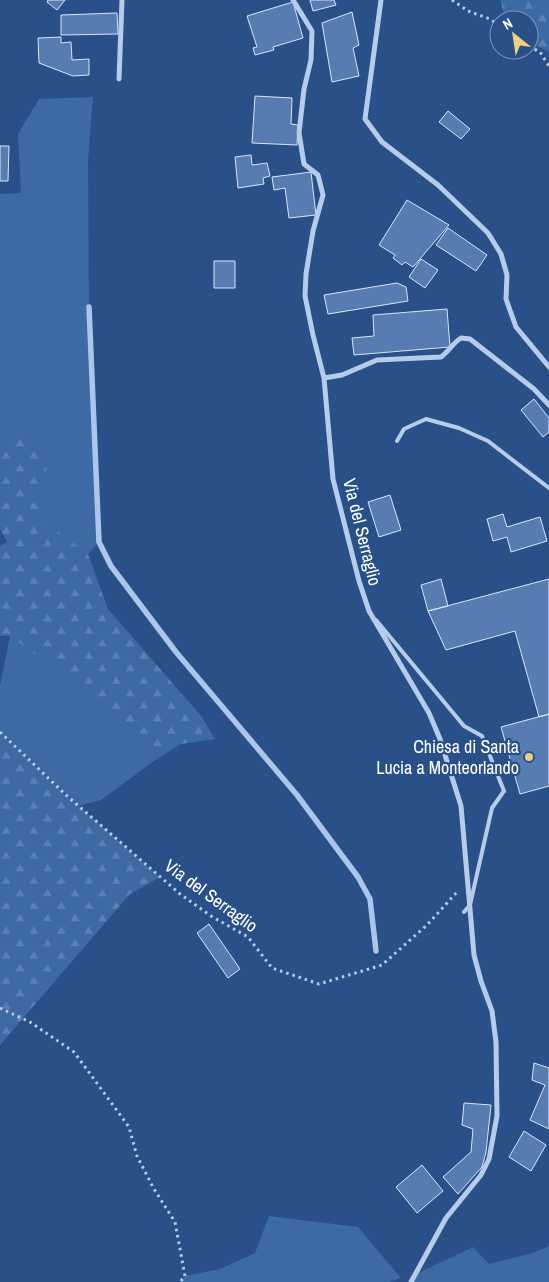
<svg xmlns="http://www.w3.org/2000/svg" width="549" height="1282" font-family="'Archivo Narrow',sans-serif">
<style>
.green{fill:#3e6aa4}
.forest{fill:url(#forest-firs)}
.lines{fill:none;stroke-linecap:round;stroke-linejoin:round}
.stream{stroke:#abc6e8;stroke-width:5.5}
.building{fill:#567cb1;stroke:#dae6f7}
.path{stroke:#b6cce8;stroke-width:3;stroke-dasharray:2.5 4;stroke-linecap:butt}
.lane{stroke:#b6cce8;stroke-width:4}
.street{stroke:#b6cce8;stroke-width:5}
.poi-dot{fill:#efd17d;stroke:#295088;stroke-width:2}
.labels{text-anchor:middle;stroke-width:4.5;stroke-linejoin:round;paint-order:stroke}
.street-label{font-size:18px;fill:#fff;stroke:#295088}
.poi-label{font-size:18px;fill:#fff;stroke:#295088;text-anchor:end}
</style>
<defs>
<pattern id="forest-firs" width="22" height="20" patternUnits="userSpaceOnUse" patternTransform="scale(1.25)"><rect width="22" height="20" fill="#3e6aa4"/><path d="M5 1l3.5 6h-7zM16 11l3.5 6h-7z" fill="#5b80b2"/></pattern>
</defs>
<rect width="100%" height="100%" fill="#295088"/>
<path class="green" d="M 93,97 L 88,160 L 89,307 L 99,542 L 88,554 L 39,518 L 47,468 L 25,427 L 0,445 L 0,194 L 21,193 L 18,134 L 39,99 Z
M 10,636 L 152,743 L 158,758 L 101,800 L 79,806 L 0,732 L 0,686 Z
M 269,1216 L 358,1227 L 401,1278 L 389,1282 L 180,1282 L 185,1276 L 220,1269 L 255,1253 Z
M 549,1246 L 549,1282 L 411,1282 L 414,1275 L 473,1247 L 489,1264 L 532,1253 Z"/>
<path class="forest" d="M 501,0 L 549,0 L 549,52 L 529,42 L 529,20 L 504,20 Z
M 25,427 L 47,468 L 40,518 L 88,554 L 108,609 L 202,717 L 215,739 L 181,744 L 158,758 L 152,743 L 10,636 L 0,636 L 0,546 L 7,542 L 0,529 L 0,445 Z
M 0,732 L 66,795 L 160,877 L 129,895 L 0,1045 Z"/>
<g class="lines">
<path class="stream" d="M 89,307 L 99,542 L 111,566 L 176,652 L 297,795 L 358,877 L 370,899 L 376,951"/>
</g>
<path class="building" d="M 48,0 L 65,0 L 57,10 L 47,2 Z
M 310,0 L 334,0 L 336,5 L 313,11 Z
M 293,2 L 303,38 L 273,47 L 274,50 L 255,55 L 253,48 L 257,47 L 247,16 Z
M 352,12 L 359,45 L 353,48 L 359,76 L 332,82 L 322,23 Z
M 117,13 L 118,34 L 61,35 L 61,15 Z
M 61,37 L 61,43 L 71,42 L 72,60 L 89,59 L 89,75 L 73,76 L 39,63 L 38,38 Z
M 255,96 L 292,98 L 291,124 L 298,125 L 297,145 L 252,143 Z
M 448,111 L 470,129 L 461,139 L 439,122 Z
M 0,146 L 9,146 L 8,181 L 0,181 Z
M 251,155 L 252,165 L 267,163 L 270,176 L 263,178 L 264,184 L 238,188 L 235,157 Z
M 311,172 L 316,215 L 289,218 L 285,188 L 274,190 L 272,177 Z
M 407,200 L 449,225 L 413,267 L 405,262 L 402,265 L 393,258 L 395,255 L 379,245 Z
M 448,228 L 487,255 L 476,271 L 436,245 Z
M 421,259 L 438,270 L 425,288 L 409,277 Z
M 214,261 L 235,261 L 235,288 L 214,288 Z
M 397,283 L 406,287 L 408,301 L 328,314 L 324,295 Z
M 447,309 L 450,347 L 354,355 L 352,338 L 374,336 L 373,315 Z
M 534,399 L 549,418 L 549,432 L 543,437 L 521,410 Z
M 390,495 L 401,530 L 379,537 L 368,502 Z
M 503,514 L 507,527 L 540,517 L 547,541 L 511,552 L 507,537 L 493,541 L 487,519 Z
M 441,579 L 448,606 L 428,611 L 421,585 Z
M 549,579 L 549,714 L 539,717 L 515,631 L 446,650 L 428,611 Z
M 549,714 L 549,786 L 520,794 L 501,727 Z
M 209,924 L 240,969 L 228,978 L 197,933 Z
M 534,1063 L 549,1068 L 549,1129 L 530,1120 L 545,1085 L 532,1080 Z
M 464,1103 L 491,1105 L 486,1152 L 482,1167 L 458,1194 L 443,1177 L 471,1152 L 473,1129 L 462,1125 Z
M 524,1131 L 546,1145 L 531,1171 L 509,1157 Z
M 422,1165 L 443,1191 L 417,1213 L 396,1187 Z"/>
<g class="lines">
<path class="path" d="M 452,0 L 468,11 L 490,19 L 499,26
M 529,46 L 540,52 L 549,66
M 0,732 L 66,795 L 180,894 L 211,916 L 248,937 L 272,968 L 319,984 L 382,965 L 427,925 L 457,892
M 0,1008 L 30,1022 L 74,1052 L 129,1127 L 137,1156 L 154,1189 L 175,1222 L 185,1276 L 180,1282"/>
<path class="lane" d="M 397,441 L 404,429 L 426,419 L 459,428 L 488,441 L 549,488
M 376,620 L 464,726 L 482,736 L 504,791 L 492,808 L 470,905 L 464,912"/>
<path class="street" d="M 293,0 L 312,31 L 311,60 L 304,89 L 299,133 L 304,164 L 318,175 L 323,195 L 313,231 L 306,274 L 305,296 L 313,335 L 324,378 L 333,479 L 359,581 L 369,611 L 429,713 L 440,739 L 461,806 L 474,955 L 481,981 L 492,1011 L 496,1042 L 497,1116 L 489,1159 L 481,1175 L 446,1218 L 411,1282
M 381,0 L 365,119 L 382,142 L 438,185 L 488,233 L 501,254 L 507,275 L 506,299 L 516,327 L 549,367
M 119,79 L 122,0
M 324,378 L 342,375 L 377,360 L 441,357 C 449,351 453,343 461,338 L 470,339 L 534,389 L 549,405"/>
</g>
<circle class="poi-dot" cx="529" cy="757" r="5"/>
<g class="labels">
<g class="street-label">
<text transform="translate(362 532) rotate(76)" y="6">Via del Serraglio</text>
<text transform="translate(211 896) rotate(36)" y="6">Via del Serraglio</text>
</g>
<g class="poi-label">
<text x="519" y="753">Chiesa di Santa<tspan x="519" dy="21">Lucia a Monteorlando</tspan></text>
</g>
</g>
<g transform="translate(514 35) rotate(330)"><circle r="24" fill="#295088" stroke="#7f96b8"/>
<path d="M0-4L9 19L0 12L-9 19Z" fill="#efd17d"/>
<text y="-8" font-size="14" font-weight="bold" text-anchor="middle" fill="#ffffff">N</text>
</g>
</svg>
